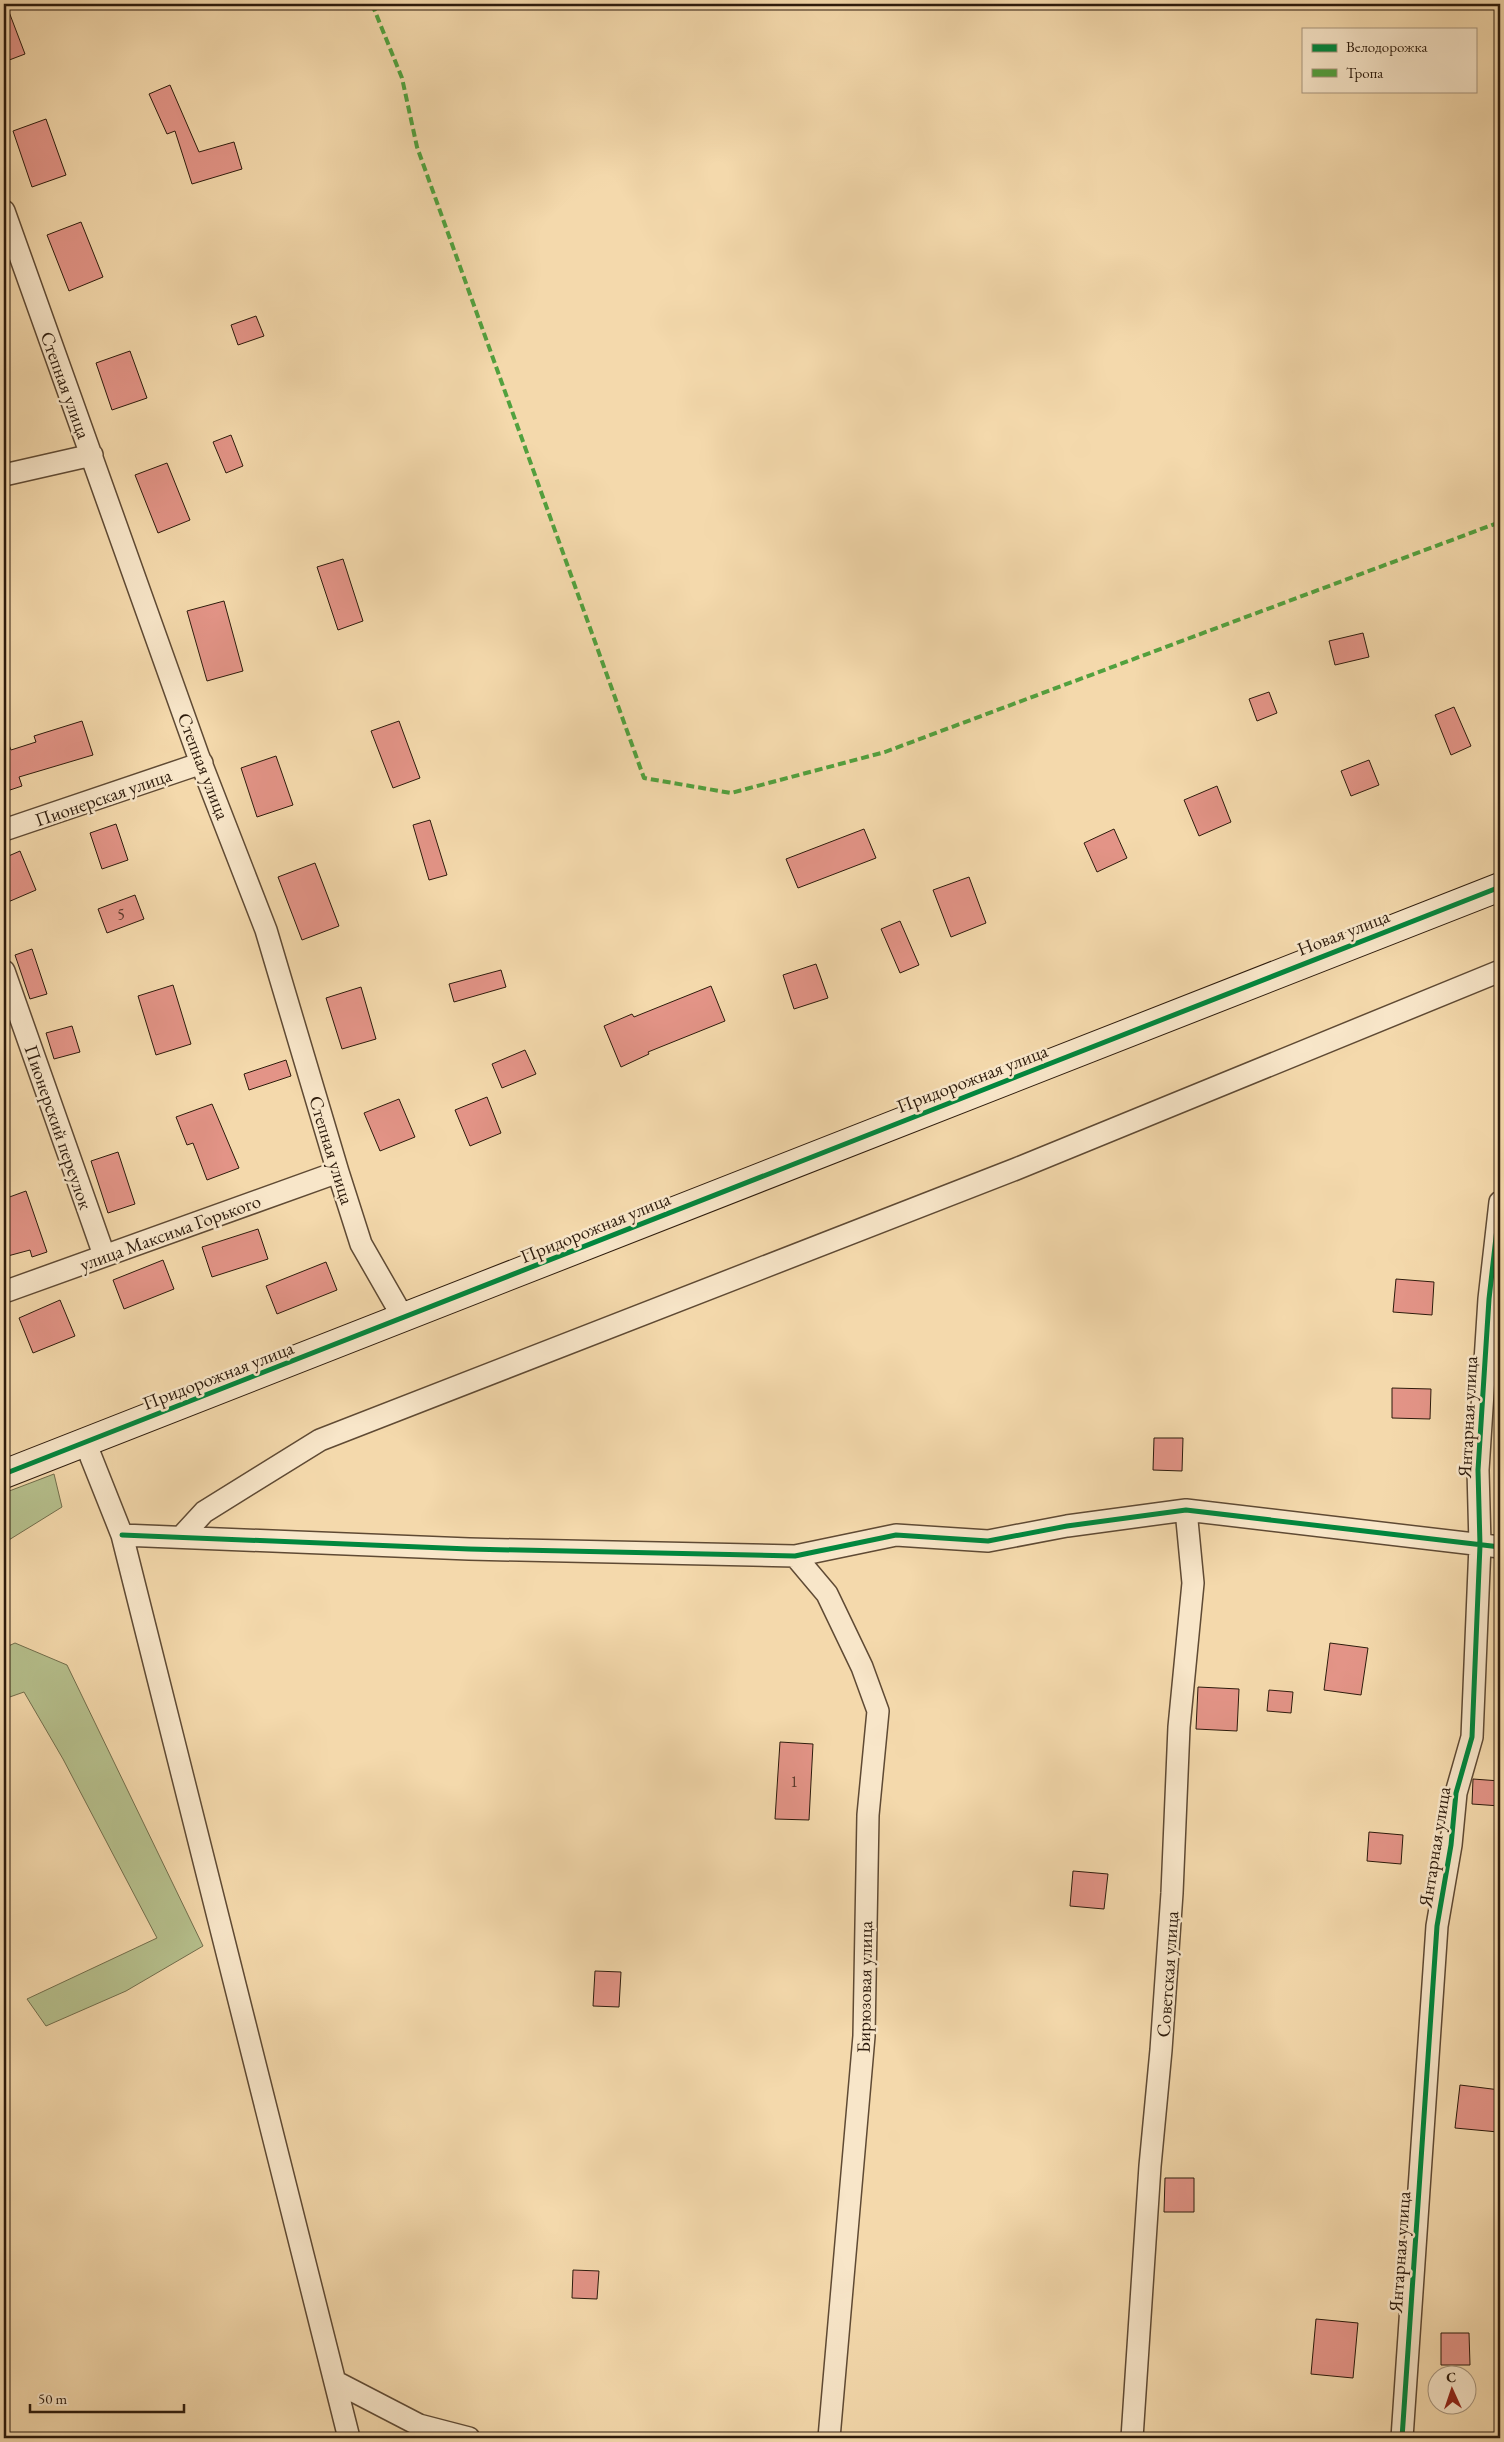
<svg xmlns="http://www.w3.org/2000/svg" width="1504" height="2442" font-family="'EB Garamond',serif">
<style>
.green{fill:#b6c08d;stroke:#726e4c}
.building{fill:#e39487;stroke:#2d1b0c}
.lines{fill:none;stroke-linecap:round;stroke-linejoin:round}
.street-casing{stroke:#5f4a34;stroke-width:24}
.secondary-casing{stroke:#2d1b0c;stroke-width:30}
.street{stroke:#f8e6c9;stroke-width:21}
.secondary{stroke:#f8e6c9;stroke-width:28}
.quiet{stroke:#52a13e;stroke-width:4;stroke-dasharray:8 4;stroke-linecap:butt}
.cycleway-casing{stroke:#f8e6c9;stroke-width:8}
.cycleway{stroke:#00873e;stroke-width:5}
.labels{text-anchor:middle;stroke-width:5;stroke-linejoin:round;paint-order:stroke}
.number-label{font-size:16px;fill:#5a392b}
.street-label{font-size:19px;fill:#2d1b0c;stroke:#f8e6c9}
</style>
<rect width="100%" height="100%" fill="#f4d9ac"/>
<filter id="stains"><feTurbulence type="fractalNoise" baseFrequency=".004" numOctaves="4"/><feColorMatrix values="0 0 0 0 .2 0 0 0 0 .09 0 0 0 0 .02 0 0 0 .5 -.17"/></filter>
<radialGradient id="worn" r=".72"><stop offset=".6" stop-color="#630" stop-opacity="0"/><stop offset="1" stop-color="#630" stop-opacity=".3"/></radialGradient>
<path class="green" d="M 54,1474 L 62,1507 L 4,1543 L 4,1493 Z
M 15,1643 L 67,1665 L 203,1946 L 126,1991 L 46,2026 L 27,1999 L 157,1938 L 63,1759 L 24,1692 L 4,1699 L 4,1648 Z"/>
<path class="building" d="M 4,4 L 6,4 L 25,54 L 4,62 Z
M 170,85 L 199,152 L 234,142 L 242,169 L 192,184 L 175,131 L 167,134 L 149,94 Z
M 46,119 L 66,175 L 32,187 L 13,131 Z
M 81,222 L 103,277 L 69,291 L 47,235 Z
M 256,316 L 264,336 L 238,345 L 231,325 Z
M 130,351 L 147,398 L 112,410 L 96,363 Z
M 231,435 L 243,466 L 226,473 L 213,442 Z
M 167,463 L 190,520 L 158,533 L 135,475 Z
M 343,559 L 363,621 L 338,630 L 317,567 Z
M 224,601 L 243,671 L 207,681 L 187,611 Z
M 1363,633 L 1369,657 L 1335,665 L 1329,641 Z
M 1269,692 L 1277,713 L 1257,721 L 1249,699 Z
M 1454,707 L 1471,746 L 1451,755 L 1435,715 Z
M 82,721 L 93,755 L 19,777 L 22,786 L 4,792 L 4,740 L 7,740 L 11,750 L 36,742 L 34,736 Z
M 399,721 L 420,778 L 393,788 L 371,731 Z
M 276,756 L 293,805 L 257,817 L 241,768 Z
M 1369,760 L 1379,785 L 1351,796 L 1341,771 Z
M 1217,786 L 1231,822 L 1199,836 L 1184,800 Z
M 430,820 L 447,875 L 429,880 L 413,825 Z
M 116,824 L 128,860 L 102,869 L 90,833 Z
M 864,829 L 876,858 L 798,888 L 786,859 Z
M 1114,829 L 1127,858 L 1097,872 L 1084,843 Z
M 20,851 L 36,890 L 8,902 L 4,891 L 4,858 Z
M 315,863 L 339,926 L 302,940 L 278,877 Z
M 969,877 L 986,923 L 951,937 L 933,890 Z
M 135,895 L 144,919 L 107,933 L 98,909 Z
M 900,921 L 919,965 L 900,973 L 881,929 Z
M 32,949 L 47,994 L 30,999 L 15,955 Z
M 816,964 L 828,998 L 794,1009 L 783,975 Z
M 501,970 L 506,987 L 454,1002 L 449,984 Z
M 173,985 L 191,1044 L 156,1055 L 138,996 Z
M 711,986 L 725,1021 L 648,1052 L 649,1054 L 621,1067 L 604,1026 L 632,1014 L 634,1017 Z
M 361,987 L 376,1039 L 342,1049 L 326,998 Z
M 72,1026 L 80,1052 L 54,1059 L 46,1033 Z
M 525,1050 L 536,1074 L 502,1088 L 492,1064 Z
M 286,1060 L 291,1076 L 249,1090 L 244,1074 Z
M 487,1097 L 501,1133 L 470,1146 L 455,1110 Z
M 399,1099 L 415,1137 L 380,1151 L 364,1113 Z
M 212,1104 L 239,1168 L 207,1180 L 193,1143 L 187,1145 L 176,1117 Z
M 118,1152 L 135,1204 L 108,1213 L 91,1161 Z
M 26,1191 L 47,1252 L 32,1257 L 30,1250 L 4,1257 L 4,1199 Z
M 258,1229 L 268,1259 L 212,1277 L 202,1247 Z
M 163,1260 L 174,1289 L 124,1309 L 113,1280 Z
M 326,1262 L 337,1290 L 277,1314 L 266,1286 Z
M 1396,1279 L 1434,1282 L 1432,1315 L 1393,1312 Z
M 60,1300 L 75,1336 L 33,1353 L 19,1318 Z
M 1392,1388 L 1431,1389 L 1430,1419 L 1392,1418 Z
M 1154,1438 L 1183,1438 L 1182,1471 L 1153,1470 Z
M 1330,1643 L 1368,1648 L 1361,1695 L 1324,1690 Z
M 1198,1687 L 1239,1689 L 1237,1731 L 1196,1729 Z
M 1269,1690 L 1293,1692 L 1291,1713 L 1267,1711 Z
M 780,1742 L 813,1744 L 809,1820 L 775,1819 Z
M 1473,1779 L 1500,1781 L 1500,1806 L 1472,1804 Z
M 1369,1832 L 1403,1835 L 1401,1864 L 1367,1861 Z
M 1073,1871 L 1108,1874 L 1104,1909 L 1070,1906 Z
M 595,1971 L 621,1972 L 619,2007 L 593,2006 Z
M 1460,2085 L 1500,2090 L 1498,2132 L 1455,2128 Z
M 1165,2178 L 1194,2178 L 1194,2212 L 1164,2212 Z
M 573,2270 L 599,2271 L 597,2299 L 572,2298 Z
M 1316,2319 L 1358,2323 L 1353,2378 L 1311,2374 Z
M 1441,2333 L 1469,2333 L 1470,2365 L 1441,2365 Z"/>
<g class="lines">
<defs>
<path id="street" d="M 4,211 L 198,755 L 266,930 L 338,1172 L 361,1244 L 404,1319
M 4,475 L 92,455
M 4,830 L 202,763
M 4,971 L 104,1255
M 4,1292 L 338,1172
M 85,1442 L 122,1535 L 349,2438
M 122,1535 L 469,1549 L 795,1556 L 896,1535 L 988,1541 L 1067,1526 L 1186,1510 L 1500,1547
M 182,1536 L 204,1512 L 320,1440 L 1016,1169 L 1500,971
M 795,1556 L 827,1594 L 862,1667 L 878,1711 L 868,1815 L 864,2036 L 829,2438
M 336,2382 L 419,2425 L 469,2438
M 1132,2438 L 1150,2166 L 1161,2050 L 1172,1893 L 1179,1727 L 1193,1583 L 1186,1510
M 1402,2438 L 1437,1926 L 1451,1845 L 1456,1793 L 1472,1737 L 1480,1545 L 1478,1470 L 1489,1299 L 1500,1202"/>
<path id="secondary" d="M 4,1474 L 1500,887"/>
</defs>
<use href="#street" class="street-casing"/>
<use href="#secondary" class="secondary-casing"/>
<use href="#street" class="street"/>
<use href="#secondary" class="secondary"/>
<path class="quiet" d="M 372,4 L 402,78 L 417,147 L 644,778 L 731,793 L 885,752 L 1500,522"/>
<defs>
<path id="cycleway" d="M 4,1474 L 1500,887
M 122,1535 L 469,1549 L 795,1556 L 896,1535 L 988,1541 L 1067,1526 L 1186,1510 L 1500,1547
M 1402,2438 L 1437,1926 L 1451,1845 L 1456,1793 L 1472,1737 L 1480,1545 L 1478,1470 L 1489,1299 L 1500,1202"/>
</defs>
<use href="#cycleway" class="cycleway-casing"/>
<use href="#cycleway" class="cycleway"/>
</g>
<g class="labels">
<g class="number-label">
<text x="121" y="920">5</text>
<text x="794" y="1787">1</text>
</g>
<g class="street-label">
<text transform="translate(66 385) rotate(70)" y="7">Степная улица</text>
<text transform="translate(204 766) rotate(69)" y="7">Степная улица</text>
<text transform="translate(103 797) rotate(-19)" y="7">Пионерская улица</text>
<text transform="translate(1343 932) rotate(-21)" y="7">Новая улица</text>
<text transform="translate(972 1078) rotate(-21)" y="7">Придорожная улица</text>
<text transform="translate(59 1127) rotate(71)" y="7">Пионерский переулок</text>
<text transform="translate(332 1150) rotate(73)" y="7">Степная улица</text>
<text transform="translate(595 1227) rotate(-22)" y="7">Придорожная улица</text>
<text transform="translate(170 1232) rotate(-20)" y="7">улица Максима Горького</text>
<text transform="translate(218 1375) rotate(-21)" y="7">Придорожная улица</text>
<text transform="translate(1467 1417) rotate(-87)" y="7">Янтарная улица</text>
<text transform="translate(1434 1847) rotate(-81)" y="7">Янтарная улица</text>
<text transform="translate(1167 1974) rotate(-86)" y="7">Советская улица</text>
<text transform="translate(864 1987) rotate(-89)" y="7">Бирюзовая улица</text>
<text transform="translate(1399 2252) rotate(-86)" y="7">Янтарная улица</text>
</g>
</g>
<rect width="1504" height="2442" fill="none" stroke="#f4d9ac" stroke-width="20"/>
<rect x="5" y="5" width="1494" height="2432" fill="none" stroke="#2d1b0c" stroke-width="2.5"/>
<rect x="10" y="10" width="1484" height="2422" fill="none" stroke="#2d1b0c"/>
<rect x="1302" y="28" width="175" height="65" fill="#f8e6c9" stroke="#a7957d"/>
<rect x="1312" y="44" width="25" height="8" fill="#00873e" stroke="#a7957d"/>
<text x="1346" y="52" font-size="15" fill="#2d1b0c">Велодорожка</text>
<rect x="1312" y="69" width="25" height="8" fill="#52a13e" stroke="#a7957d"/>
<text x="1346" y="78" font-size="15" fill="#2d1b0c">Тропа</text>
<g transform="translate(1452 2390) rotate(357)"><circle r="24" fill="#f8e6c9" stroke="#a7957d"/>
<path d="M0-4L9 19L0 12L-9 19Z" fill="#8f2418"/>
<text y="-8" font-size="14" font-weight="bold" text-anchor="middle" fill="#2d1b0c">С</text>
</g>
<path d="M30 2404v8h154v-8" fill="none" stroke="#2d1b0c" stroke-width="2.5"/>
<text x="38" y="2404" font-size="15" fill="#2d1b0c" stroke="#f8e6c9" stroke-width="4" paint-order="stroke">50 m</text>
<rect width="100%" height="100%" filter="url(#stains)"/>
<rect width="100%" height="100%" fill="url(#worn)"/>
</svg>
